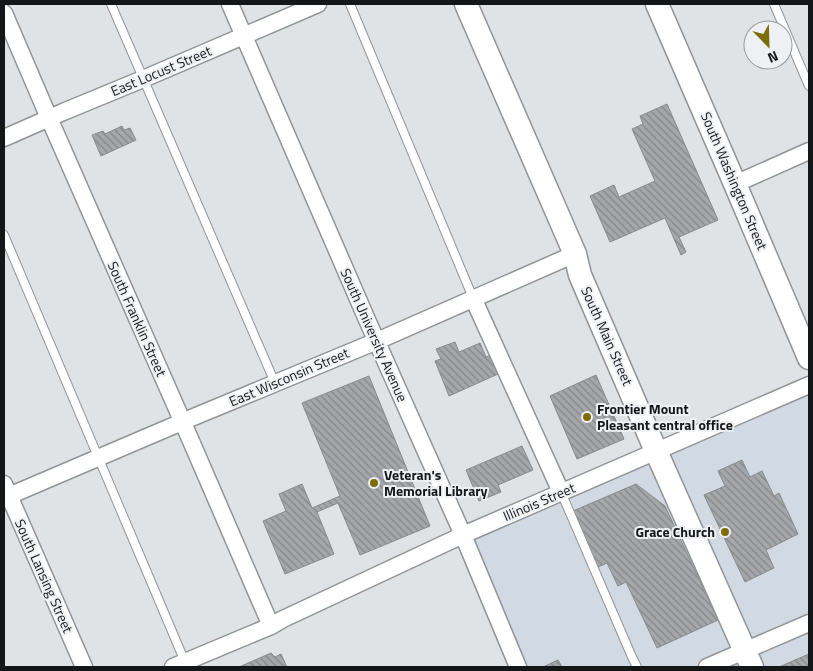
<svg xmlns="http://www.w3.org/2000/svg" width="813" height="671" font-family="'Titillium Web',sans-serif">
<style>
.built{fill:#d1d9e2}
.building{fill:url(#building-back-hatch);stroke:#888b8d}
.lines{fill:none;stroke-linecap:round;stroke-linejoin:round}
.lane-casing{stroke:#929497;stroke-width:10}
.street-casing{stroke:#929497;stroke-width:19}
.secondary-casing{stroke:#929497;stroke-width:25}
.lane{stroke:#fff;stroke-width:8}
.street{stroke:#fff;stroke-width:16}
.secondary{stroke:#fff;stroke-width:22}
.poi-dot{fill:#7c6d08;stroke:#eef0f3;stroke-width:2}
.labels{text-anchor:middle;stroke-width:4;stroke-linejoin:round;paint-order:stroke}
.street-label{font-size:14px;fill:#151617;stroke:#eef0f3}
.poi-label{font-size:14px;font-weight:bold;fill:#151617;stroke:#eef0f3;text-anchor:start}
</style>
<defs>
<pattern id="building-back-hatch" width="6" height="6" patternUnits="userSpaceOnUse" patternTransform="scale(1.25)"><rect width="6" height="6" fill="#a5a7aa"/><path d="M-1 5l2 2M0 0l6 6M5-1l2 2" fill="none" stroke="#858789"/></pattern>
</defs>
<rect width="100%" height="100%" fill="#e0e3e6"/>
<path class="built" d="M 809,385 L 809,667 L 518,667 L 463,535 Z"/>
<path class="building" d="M 667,104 L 718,220 L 679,237 L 686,252 L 681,255 L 665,218 L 610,242 L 590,196 L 614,185 L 619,197 L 655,181 L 632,129 L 643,124 L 640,116 Z
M 122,126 L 124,130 L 130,128 L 136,140 L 101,156 L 92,135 L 103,131 L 105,134 Z
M 455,342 L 459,352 L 480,343 L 486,357 L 491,355 L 498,374 L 449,396 L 435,361 L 441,359 L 436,349 Z
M 596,375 L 624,439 L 577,459 L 550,396 Z
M 369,376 L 430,526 L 360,555 L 338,503 L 317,512 L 334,554 L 285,574 L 263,521 L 286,511 L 279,494 L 302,484 L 312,508 L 340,496 L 302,403 Z
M 522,446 L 533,470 L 498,485 L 501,492 L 479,501 L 466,470 Z
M 742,460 L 750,477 L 762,471 L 774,496 L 779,493 L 798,534 L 766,550 L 774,568 L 745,582 L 704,495 L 725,486 L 718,471 Z
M 636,484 L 665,506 L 718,620 L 657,648 L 626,582 L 618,586 L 607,563 L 598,567 L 573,511 Z
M 271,653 L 275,657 L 281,654 L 287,667 L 239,667 Z
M 809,654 L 809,667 L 779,667 Z
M 558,660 L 562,667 L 545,667 L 545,666 Z"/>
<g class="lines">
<defs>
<path id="lane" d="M 111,4 L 275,383
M 350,4 L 473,298
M 774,4 L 809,86
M 4,235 L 185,662
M 561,492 L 632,657 L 637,667"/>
<path id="street" d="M 230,4 L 368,322 L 463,535 L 518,667
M 4,13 L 49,118 L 191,441 L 271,626
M 4,138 L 63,112 L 143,79 L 318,4
M 735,184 L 809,151
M 473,298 L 561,492
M 4,484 L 84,667
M 4,498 L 196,416 L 377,341 L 575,254
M 173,667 L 271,626 L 283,619 L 463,535 L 809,385
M 707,667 L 809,623"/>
<path id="secondary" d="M 466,4 L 575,254 L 580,275 L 656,451 L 752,667
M 657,4 L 735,184 L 809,358"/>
</defs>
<use href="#lane" class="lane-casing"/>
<use href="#street" class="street-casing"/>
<use href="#secondary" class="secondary-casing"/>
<use href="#lane" class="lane"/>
<use href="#street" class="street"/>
<use href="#secondary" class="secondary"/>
</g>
<g class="poi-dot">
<circle cx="587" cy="417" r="5"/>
<circle cx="374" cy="483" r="5"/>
<circle cx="725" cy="532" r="5"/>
</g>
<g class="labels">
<g class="street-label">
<text transform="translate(161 71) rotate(-23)" y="5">East Locust Street</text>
<text transform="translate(734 181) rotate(67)" y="5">South Washington Street</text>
<text transform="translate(137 319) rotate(66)" y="5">South Franklin Street</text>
<text transform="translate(374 335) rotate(66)" y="5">South University Avenue</text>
<text transform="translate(607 336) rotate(66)" y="5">South Main Street</text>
<text transform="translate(289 377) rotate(-23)" y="5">East Wisconsin Street</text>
<text transform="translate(539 502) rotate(-23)" y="5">Illinois Street</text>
<text transform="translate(44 576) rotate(66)" y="5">South Lansing Street</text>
</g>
<g class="poi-label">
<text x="597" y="414">Frontier Mount<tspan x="597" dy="16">Pleasant central office</tspan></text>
<text x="384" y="480">Veteran's<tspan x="384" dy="16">Memorial Library</tspan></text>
<text x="715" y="537" text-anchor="end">Grace Church</text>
</g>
</g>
<rect width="813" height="671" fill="none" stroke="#151617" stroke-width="10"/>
<g transform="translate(768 45) rotate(157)"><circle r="24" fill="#eef0f3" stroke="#97999b"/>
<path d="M0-4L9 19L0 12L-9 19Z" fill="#7c6d08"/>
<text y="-8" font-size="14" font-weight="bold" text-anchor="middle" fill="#151617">N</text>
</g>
</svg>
